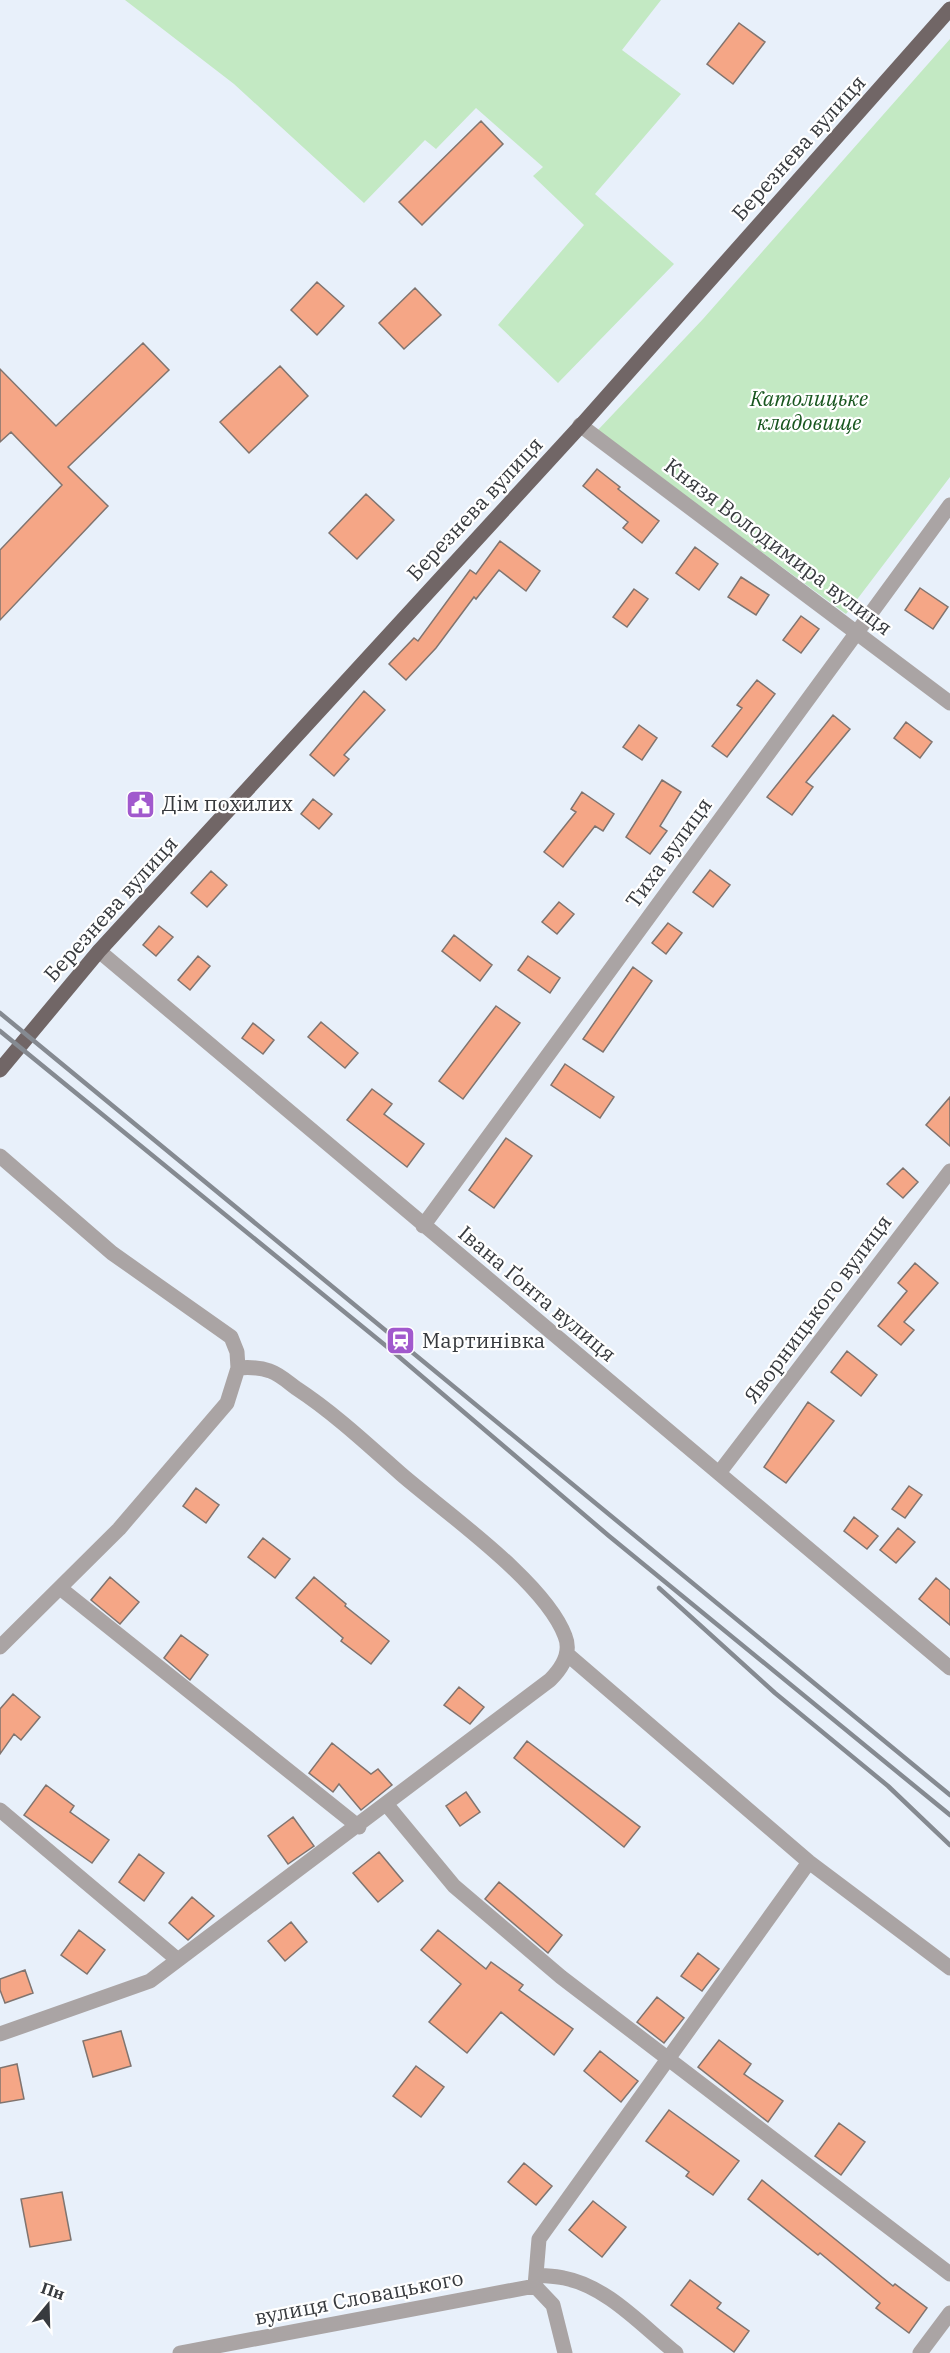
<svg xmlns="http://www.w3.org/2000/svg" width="950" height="2353" font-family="'IBM Plex Serif',serif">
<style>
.green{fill:#c3e9c3}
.building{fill:#f5a686;stroke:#80746f;stroke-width:1.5}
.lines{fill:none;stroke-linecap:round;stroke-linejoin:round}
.minor{stroke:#aaa4a4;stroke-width:15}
.major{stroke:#716666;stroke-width:15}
.rail{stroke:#858a91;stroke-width:4.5}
.labels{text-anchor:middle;stroke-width:4.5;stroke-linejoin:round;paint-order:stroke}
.street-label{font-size:21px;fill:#373a3e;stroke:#fff}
.park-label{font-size:21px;font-style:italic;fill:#18561f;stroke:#fff}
.poi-label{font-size:21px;fill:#373a3e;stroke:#fff;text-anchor:start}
</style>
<rect width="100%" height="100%" fill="#e8f0fa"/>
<path class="green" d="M 125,0 L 661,0 L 622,50 L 681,94 L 595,194 L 674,264 L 558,383 L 498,325 L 584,225 L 533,176 L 543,167 L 476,108 L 436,149 L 425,140 L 364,203 L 234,84 Z
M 950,39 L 950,477 L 846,614 L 597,431 L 703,319 Z"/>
<path class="building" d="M 739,23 L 765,42 L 733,84 L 707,64 Z
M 481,121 L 503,144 L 422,225 L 399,202 Z
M 317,282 L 344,306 L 317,335 L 291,310 Z
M 415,288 L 441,315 L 404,349 L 379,323 Z
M 143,343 L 169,370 L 68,467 L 108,506 L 0,620 L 0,550 L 62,485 L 11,432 L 0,442 L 0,369 L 56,426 Z
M 280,366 L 308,396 L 249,453 L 220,422 Z
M 597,469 L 620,487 L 618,489 L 659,521 L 642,543 L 623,528 L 628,522 L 583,486 Z
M 366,494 L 394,520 L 357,559 L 329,533 Z
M 500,541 L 540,571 L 526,591 L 499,570 L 476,599 L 474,597 L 436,648 L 406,680 L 389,664 L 414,638 L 418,641 L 470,570 L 476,574 Z
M 695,547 L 718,564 L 699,590 L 676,573 Z
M 741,577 L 769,595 L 756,615 L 728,597 Z
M 920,588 L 948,607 L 933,629 L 905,610 Z
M 634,589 L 648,599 L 627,627 L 613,617 Z
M 801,616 L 819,629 L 801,653 L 783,640 Z
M 757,680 L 775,694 L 727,757 L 712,746 L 742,708 L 737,705 Z
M 364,691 L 385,710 L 344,755 L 349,759 L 334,776 L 310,755 Z
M 833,715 L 850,729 L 806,782 L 813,787 L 792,815 L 767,797 Z
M 906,722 L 932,742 L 920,758 L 894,738 Z
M 639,725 L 657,738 L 642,760 L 623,747 Z
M 662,780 L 681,792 L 660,826 L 667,831 L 650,854 L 626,837 Z
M 582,792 L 614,814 L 603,831 L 595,826 L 563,867 L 544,852 L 576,812 L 571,809 Z
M 313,799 L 332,814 L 319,829 L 301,814 Z
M 710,870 L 730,885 L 713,907 L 693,892 Z
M 211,871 L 227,885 L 207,907 L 191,893 Z
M 559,902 L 574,914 L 557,934 L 542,922 Z
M 668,923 L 682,933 L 666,954 L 652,943 Z
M 159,926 L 173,937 L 156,956 L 143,945 Z
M 454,935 L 492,965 L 480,981 L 442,951 Z
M 198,956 L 210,966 L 190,990 L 178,980 Z
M 528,956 L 560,978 L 550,993 L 518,970 Z
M 633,967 L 652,981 L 603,1052 L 583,1039 Z
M 496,1006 L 520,1023 L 463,1099 L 439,1081 Z
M 321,1022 L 358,1053 L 345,1068 L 308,1037 Z
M 253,1023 L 274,1040 L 263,1054 L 242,1038 Z
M 565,1064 L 614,1097 L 600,1118 L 551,1085 Z
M 372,1089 L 392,1104 L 384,1114 L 424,1144 L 407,1167 L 347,1120 Z
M 950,1097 L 950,1146 L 926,1125 Z
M 506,1138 L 532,1156 L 494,1208 L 469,1190 Z
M 903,1168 L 918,1182 L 903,1198 L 887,1184 Z
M 915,1263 L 938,1283 L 904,1322 L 914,1330 L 901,1345 L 878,1326 L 907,1291 L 898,1283 Z
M 847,1351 L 877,1375 L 861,1396 L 831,1372 Z
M 808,1402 L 834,1421 L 786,1483 L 764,1467 Z
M 909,1486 L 922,1495 L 905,1518 L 892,1509 Z
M 196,1488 L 219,1505 L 206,1523 L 183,1506 Z
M 854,1517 L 878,1536 L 867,1549 L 844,1531 Z
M 898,1528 L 915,1542 L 896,1563 L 880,1550 Z
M 263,1538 L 290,1559 L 275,1578 L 248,1557 Z
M 110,1577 L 139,1602 L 120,1624 L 91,1600 Z
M 314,1577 L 346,1604 L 345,1606 L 389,1641 L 371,1664 L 341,1641 L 343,1638 L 296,1598 Z
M 936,1578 L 950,1590 L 950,1625 L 919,1599 Z
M 181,1635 L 208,1655 L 190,1680 L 164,1658 Z
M 459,1687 L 484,1707 L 470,1724 L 444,1705 Z
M 13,1694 L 40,1717 L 21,1740 L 14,1734 L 0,1754 L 0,1709 Z
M 527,1741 L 640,1827 L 624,1847 L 514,1758 Z
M 332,1743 L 371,1774 L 378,1769 L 392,1785 L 361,1810 L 339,1784 L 333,1792 L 309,1773 Z
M 46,1785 L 74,1806 L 70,1812 L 109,1840 L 92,1863 L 24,1815 Z
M 466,1792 L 480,1812 L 460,1826 L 446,1806 Z
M 293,1817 L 314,1846 L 288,1864 L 268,1836 Z
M 379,1852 L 403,1881 L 378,1902 L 353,1873 Z
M 139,1854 L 164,1873 L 144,1901 L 119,1882 Z
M 499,1882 L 562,1935 L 548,1953 L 485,1899 Z
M 192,1897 L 214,1916 L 188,1940 L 169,1923 Z
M 291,1922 L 307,1942 L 285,1961 L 268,1941 Z
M 79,1930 L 105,1950 L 87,1974 L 61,1955 Z
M 438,1930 L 486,1969 L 491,1962 L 523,1985 L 519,1990 L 573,2029 L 554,2055 L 501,2012 L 467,2053 L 429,2022 L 461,1984 L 421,1950 Z
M 698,1953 L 719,1969 L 702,1991 L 681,1976 Z
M 25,1970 L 33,1993 L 5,2003 L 0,1990 L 0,1979 Z
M 657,1997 L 684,2018 L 664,2043 L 637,2022 Z
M 121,2031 L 131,2066 L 93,2077 L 83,2041 Z
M 719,2040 L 751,2064 L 744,2074 L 783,2101 L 768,2122 L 698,2067 Z
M 600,2051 L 638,2081 L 621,2102 L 584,2071 Z
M 17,2064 L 24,2099 L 0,2103 L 0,2068 Z
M 416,2066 L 444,2087 L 421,2117 L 393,2096 Z
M 669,2110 L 739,2161 L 713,2195 L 686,2176 L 689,2172 L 646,2141 Z
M 839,2123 L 865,2142 L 841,2175 L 815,2156 Z
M 524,2163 L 552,2186 L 536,2205 L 508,2182 Z
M 762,2180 L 893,2286 L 895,2284 L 927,2308 L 909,2333 L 876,2308 L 880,2303 L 820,2253 L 818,2255 L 748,2199 Z
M 62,2192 L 71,2240 L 30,2247 L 21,2199 Z
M 593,2201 L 626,2227 L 602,2257 L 569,2230 Z
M 690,2280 L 721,2303 L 717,2308 L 749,2331 L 734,2352 L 671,2305 Z"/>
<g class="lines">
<path class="minor" d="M 580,425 L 950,703
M 99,951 L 950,1668
M 0,1156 L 112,1253 L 231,1337 L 237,1352 L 238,1368 L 227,1403 L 119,1529 L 0,1647
M 423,1226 L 950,505
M 719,1473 L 950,1171
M 60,1588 L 359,1827
M 567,1654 L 809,1862 L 950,1968
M 387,1805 L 454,1886 L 561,1977 L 950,2274
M 0,1810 L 178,1960
M 0,2034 L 150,1981 L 550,1680 C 562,1668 572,1653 565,1636 C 545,1582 446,1513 401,1474 C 367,1444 334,1413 296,1388 C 288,1382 279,1374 270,1371 C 259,1367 250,1367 238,1368
M 536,2275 C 545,2276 555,2276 564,2278 C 607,2286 643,2327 676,2353
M 535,2286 L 553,2305 L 565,2353
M 180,2353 L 535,2286 L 539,2239 L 809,1862
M 920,2353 L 950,2313"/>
<path class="major" d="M 0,1070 L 99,951 L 585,421 L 950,9"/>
<path class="rail" d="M 0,1013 L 950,1795
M 0,1031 L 391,1350 L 609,1536 L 950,1815
M 659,1588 L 775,1693 L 888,1786 L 950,1845"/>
</g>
<defs>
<symbol id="civic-square" viewBox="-11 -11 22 22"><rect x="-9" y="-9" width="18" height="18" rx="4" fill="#a159cd" stroke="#fff"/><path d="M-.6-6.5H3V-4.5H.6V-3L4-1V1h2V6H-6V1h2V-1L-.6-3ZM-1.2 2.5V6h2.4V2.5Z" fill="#fff"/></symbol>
<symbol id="station-square" viewBox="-11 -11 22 22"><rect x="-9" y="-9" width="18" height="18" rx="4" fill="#a159cd" stroke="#fff"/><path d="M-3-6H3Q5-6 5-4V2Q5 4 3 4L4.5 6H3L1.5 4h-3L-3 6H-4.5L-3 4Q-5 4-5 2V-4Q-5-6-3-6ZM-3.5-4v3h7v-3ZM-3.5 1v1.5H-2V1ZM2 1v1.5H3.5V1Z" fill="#fff"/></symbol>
</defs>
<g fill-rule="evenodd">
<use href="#civic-square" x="124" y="788" width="33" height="33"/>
<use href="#station-square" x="384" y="1324" width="33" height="33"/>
</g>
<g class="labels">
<g class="street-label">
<text transform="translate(799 148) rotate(-48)" y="7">Березнева вулиця</text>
<text transform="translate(475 509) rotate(-47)" y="7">Березнева вулиця</text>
<text transform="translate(778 547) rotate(37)" y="7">Князя Володимира вулиця</text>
<text transform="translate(669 853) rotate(-54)" y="7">Тиха вулиця</text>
<text transform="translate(111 909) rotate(-48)" y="7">Березнева вулиця</text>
<text transform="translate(537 1294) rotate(40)" y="7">Івана Ґонта вулиця</text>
<text transform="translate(818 1309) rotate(-53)" y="7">Яворницького вулиця</text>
<text transform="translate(359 2298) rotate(-11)" y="7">вулиця Словацького</text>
</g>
<g class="park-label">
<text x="809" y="406">Католицьке<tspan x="809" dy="24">кладовище</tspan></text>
</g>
<g class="poi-label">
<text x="162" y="811">Дiм похилих</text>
<text x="422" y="1348">Мартинівка</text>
</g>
</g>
<g transform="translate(48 2305) rotate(19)" stroke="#ffffff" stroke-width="4.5" paint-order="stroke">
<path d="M0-4.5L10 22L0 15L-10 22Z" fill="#373a3e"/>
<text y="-9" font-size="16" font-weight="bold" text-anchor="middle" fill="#373a3e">Пн</text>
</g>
</svg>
